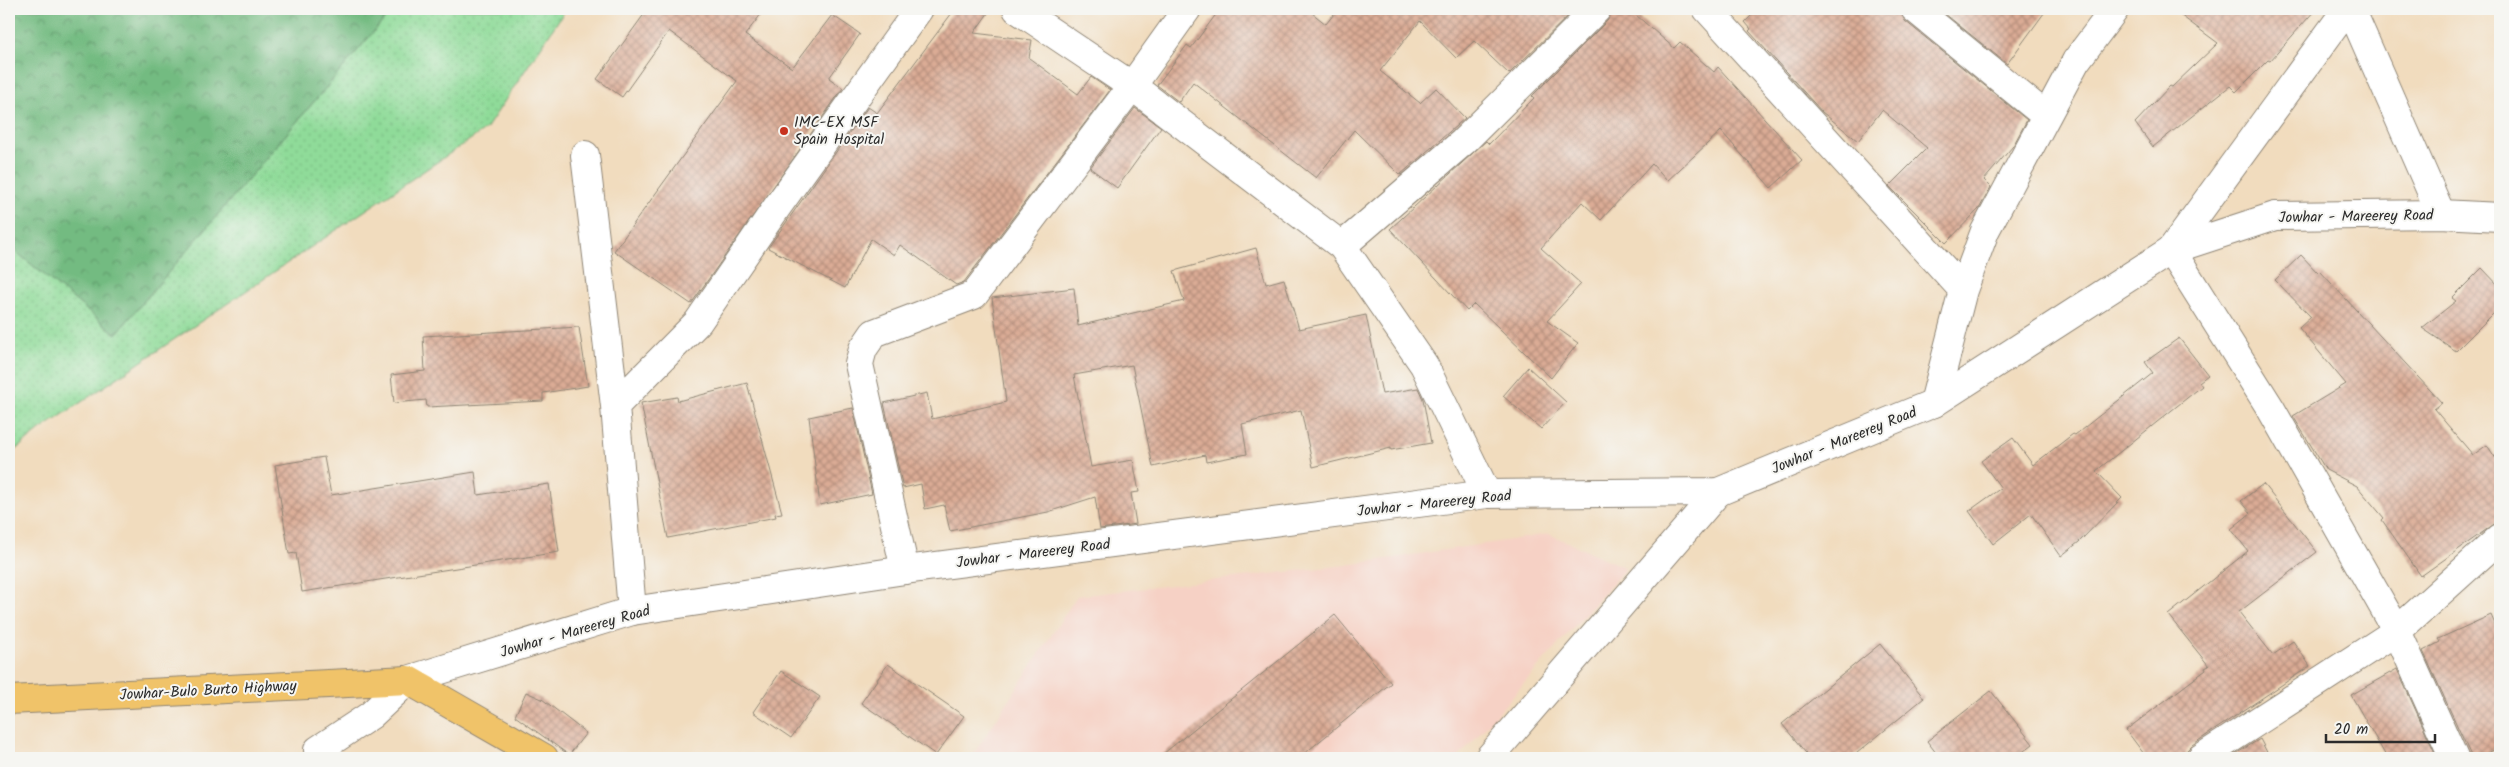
<svg xmlns="http://www.w3.org/2000/svg" width="2509" height="767" font-family="Kalam,sans-serif">
<style>
.built{fill:#f6d1c5}
.grass{fill:url(#grass-dots);stroke:#5d8362}
.forest{fill:url(#forest-crowns);stroke:#4f7356}
.building{fill:url(#building-cross-hatch)}
.lines{fill:none;stroke-linecap:round;stroke-linejoin:round}
.minor-casing{stroke:#8e8474;stroke-width:30}
.tertiary-casing{stroke:#8e8474;stroke-width:30}
.primary-casing{stroke:#8e8474;stroke-width:30}
.minor{stroke:#fff;stroke-width:28}
.tertiary{stroke:#fff;stroke-width:28}
.primary{stroke:#f0c369;stroke-width:28}
.poi-dot{fill:#c8321e;stroke:#f6f6f2;stroke-width:2}
.labels{text-anchor:middle;stroke-width:4;stroke-linejoin:round;paint-order:stroke}
.poi-label{font-size:15px;fill:#2b2b2b;stroke:#f6f6f2;text-anchor:start}
.street-label{font-size:15px;fill:#2b2b2b;stroke:#f6f6f2}
</style>
<defs>
<pattern id="grass-dots" width="8" height="8" patternUnits="userSpaceOnUse" patternTransform="scale(1.25)"><rect width="8" height="8" fill="#8fdb99"/><path d="M2 2h.1M6 6h.1" fill="none" stroke="#7cbc84" stroke-width="1.8" stroke-linecap="round"/></pattern>
<pattern id="forest-crowns" width="20" height="18" patternUnits="userSpaceOnUse" patternTransform="scale(1.25)"><rect width="20" height="18" fill="#73bb81"/><path d="M2 6a3 3 0 1 1 6 0M12 15a3 3 0 1 1 6 0" fill="none" stroke="#5f986a"/></pattern>
<pattern id="building-cross-hatch" width="8" height="8" patternUnits="userSpaceOnUse" patternTransform="scale(1.25)"><rect width="8" height="8" fill="#dbac95"/><path d="M0 0l8 8M0 8l8-8" fill="none" stroke="#b28c7a"/></pattern>
</defs>
<rect width="100%" height="100%" fill="#f6f6f2"/>
<filter id="ink" filterUnits="userSpaceOnUse"><feTurbulence type="fractalNoise" baseFrequency=".02" numOctaves="2"/><feDisplacementMap in="SourceGraphic" scale="10" xChannelSelector="R" yChannelSelector="G"/><feConvolveMatrix kernelMatrix="1 2 1 2 8 2 1 2 1" color-interpolation-filters="sRGB"/></filter>
<filter id="wash" filterUnits="userSpaceOnUse"><feTurbulence type="fractalNoise" baseFrequency=".0096" numOctaves="4" result="noise"/><feDisplacementMap in="SourceGraphic" scale="20" xChannelSelector="R" yChannelSelector="G"/><feGaussianBlur stdDeviation="1.12" result="paint"/><feColorMatrix in="noise" values="0 0 0 0 0 0 0 0 0 0 0 0 0 0 0 0 0 1.4 0 .05"/><feComposite in="paint" operator="in"/></filter>
<g filter="url(#wash)">
<rect width="100%" height="100%" fill="#f1dcbe"/>
<path class="built" d="M 1549,534 L 1626,568 L 1458,758 L 971,758 L 1077,596 L 1347,565 Z"/>
<path class="grass" d="M 393,9 L 566,9 L 486,129 L 40,430 L 9,455 L 9,246 L 116,334 Z"/>
<path class="forest" d="M 9,9 L 393,9 L 116,334 L 9,246 Z"/>
<g id="blocks">
<path class="building" d="M 639,9 L 765,9 L 745,35 L 792,68 L 832,15 L 860,34 L 829,78 L 843,88 L 691,304 L 614,251 L 737,81 L 669,31 L 622,97 L 597,79 L 645,13 Z
M 955,9 L 991,9 L 974,33 L 1032,40 L 1029,58 L 1078,94 L 1091,77 L 1110,90 L 964,282 L 956,285 L 900,245 L 894,255 L 871,239 L 845,288 L 768,248 L 868,107 L 877,113 Z
M 1220,9 L 1307,9 L 1326,24 L 1338,9 L 1575,9 L 1509,74 L 1474,41 L 1456,58 L 1420,21 L 1380,71 L 1420,103 L 1436,88 L 1465,118 L 1400,175 L 1354,130 L 1316,178 L 1193,82 L 1179,102 L 1157,85 L 1187,45 L 1191,48 Z
M 1612,9 L 1629,9 L 1674,48 L 1680,42 L 1714,72 L 1718,67 L 1802,160 L 1771,188 L 1721,131 L 1667,181 L 1652,164 L 1601,220 L 1582,202 L 1541,248 L 1581,284 L 1547,321 L 1578,343 L 1551,378 L 1474,304 L 1467,311 L 1390,229 L 1486,141 L 1489,144 L 1534,98 L 1532,96 L 1608,20 Z
M 1758,9 L 1900,9 L 1905,21 L 2027,120 L 2013,146 L 1984,180 L 1991,187 L 1979,209 L 1946,243 L 1889,186 L 1927,148 L 1882,110 L 1858,141 L 1822,112 L 1749,31 L 1751,29 L 1745,22 Z
M 1939,9 L 2047,9 L 2007,64 Z
M 2172,9 L 2316,9 L 2270,61 L 2268,60 L 2236,92 L 2230,86 L 2153,147 L 2135,123 L 2170,86 L 2172,87 L 2218,43 Z
M 1135,108 L 1161,127 L 1117,188 L 1090,168 Z
M 1256,248 L 1266,284 L 1284,279 L 1299,329 L 1366,315 L 1382,394 L 1418,388 L 1423,399 L 1431,443 L 1391,450 L 1391,448 L 1313,467 L 1301,410 L 1242,424 L 1247,454 L 1206,462 L 1205,455 L 1153,467 L 1132,365 L 1074,375 L 1091,467 L 1133,460 L 1139,492 L 1131,493 L 1136,524 L 1100,529 L 1095,497 L 1048,512 L 950,531 L 944,505 L 925,509 L 921,484 L 903,488 L 884,403 L 927,393 L 932,419 L 1006,402 L 992,298 L 1074,288 L 1078,326 L 1184,301 L 1174,271 Z
M 2301,255 L 2318,273 L 2320,271 L 2442,403 L 2434,409 L 2473,455 L 2487,445 L 2500,465 L 2500,520 L 2421,576 L 2382,520 L 2384,518 L 2357,486 L 2326,470 L 2293,416 L 2346,384 L 2299,328 L 2311,317 L 2275,280 Z
M 2482,268 L 2500,287 L 2500,307 L 2456,351 L 2422,328 L 2456,301 L 2452,298 Z
M 579,327 L 588,386 L 543,393 L 543,401 L 427,407 L 426,400 L 394,403 L 391,375 L 425,371 L 423,336 Z
M 2179,338 L 2208,375 L 2199,382 L 2202,386 L 2096,471 L 2122,498 L 2079,542 L 2061,556 L 2031,514 L 1993,544 L 1969,511 L 2001,488 L 1981,461 L 2013,438 L 2033,465 L 2073,434 L 2075,435 L 2153,373 L 2145,362 Z
M 1528,367 L 1566,402 L 1541,429 L 1503,396 Z
M 747,383 L 782,513 L 775,514 L 776,517 L 668,538 L 641,403 L 677,397 L 678,401 Z
M 853,408 L 872,494 L 820,505 L 809,417 Z
M 324,457 L 331,495 L 475,472 L 478,495 L 549,484 L 559,552 L 302,592 L 296,553 L 289,554 L 275,465 Z
M 2263,484 L 2317,552 L 2239,612 L 2273,655 L 2293,641 L 2310,666 L 2192,745 L 2187,750 L 2185,758 L 2147,758 L 2126,730 L 2206,670 L 2205,668 L 2209,666 L 2168,615 L 2248,551 L 2231,529 L 2251,513 L 2241,501 Z
M 1335,615 L 1391,683 L 1299,758 L 1158,758 Z
M 2491,615 L 2500,636 L 2500,747 L 2477,758 L 2472,758 L 2423,651 L 2440,642 L 2438,639 Z
M 1880,644 L 1924,698 L 1851,758 L 1810,758 L 1782,724 Z
M 888,664 L 964,716 L 936,755 L 861,703 Z
M 2397,669 L 2436,755 L 2430,758 L 2387,758 L 2351,695 Z
M 781,671 L 820,697 L 791,738 L 753,712 Z
M 1991,691 L 2033,744 L 2015,758 L 1940,758 L 1927,741 Z
M 526,692 L 542,699 L 586,733 L 569,755 L 515,716 Z
M 2260,739 L 2270,758 L 2229,758 Z"/>
</g>
</g>
<g filter="url(#ink)">
<use href="#blocks" fill-opacity="0" stroke="#8e8474" stroke-width="1"/>
<g class="lines">
<defs>
<path id="minor" d="M 1017,9 L 1132,86 L 1342,246 L 1424,365 L 1487,494
M 1707,9 L 1963,290
M 1915,9 L 2046,116
M 2347,9 L 2171,250 L 2271,409 L 2397,631 L 2454,758
M 2351,9 L 2441,214
M 585,155 L 615,406 L 632,611
M 1342,246 L 1463,142 L 1597,9
M 1934,403 L 1963,290 L 1985,231 L 2076,61 L 2115,9
M 615,406 L 698,322 L 777,207 L 919,9
M 905,570 L 859,364 L 863,349 L 874,333 L 974,295 L 1132,86 L 1187,9
M 321,758 L 318,750 L 371,715 L 408,680
M 1489,758 L 1718,492
M 2201,758 L 2397,631 L 2500,538"/>
<path id="tertiary" d="M 408,680 L 632,611 L 905,570 L 1487,494 L 1718,492 L 1934,403 L 2171,250 L 2275,216 L 2441,214 L 2500,217"/>
<path id="primary" d="M 9,700 L 408,680 L 544,758"/>
</defs>
<use href="#minor" class="minor-casing"/>
<use href="#tertiary" class="tertiary-casing"/>
<use href="#primary" class="primary-casing"/>
<use href="#minor" class="minor"/>
<use href="#tertiary" class="tertiary"/>
<use href="#primary" class="primary"/>
</g>
</g>
<circle class="poi-dot" cx="784" cy="131" r="5"/>
<g class="labels">
<g class="poi-label">
<text x="794" y="127">IMC-EX MSF<tspan x="794" dy="17">Spain Hospital</tspan></text>
</g>
<g class="street-label">
<text transform="translate(2356 216) rotate(-1)" y="5">Jowhar - Mareerey Road</text>
<text transform="translate(1844 440) rotate(-22)" y="5">Jowhar - Mareerey Road</text>
<text transform="translate(1434 503) rotate(-6)" y="5">Jowhar - Mareerey Road</text>
<text transform="translate(1033 553) rotate(-7)" y="5">Jowhar - Mareerey Road</text>
<text transform="translate(575 631) rotate(-16)" y="5">Jowhar - Mareerey Road</text>
<text transform="translate(208 690) rotate(-3)" y="5">Jowhar-Bulo Burto Highway</text>
</g>
</g>
<rect width="2509" height="767" fill="none" stroke="#f6f6f2" stroke-width="30"/>
<path d="M2326 734v8h109v-8" fill="none" stroke="#2b2b2b" stroke-width="2.5"/>
<text x="2334" y="734" font-size="15" fill="#2b2b2b" stroke="#f6f6f2" stroke-width="4" paint-order="stroke">20 m</text>
</svg>
